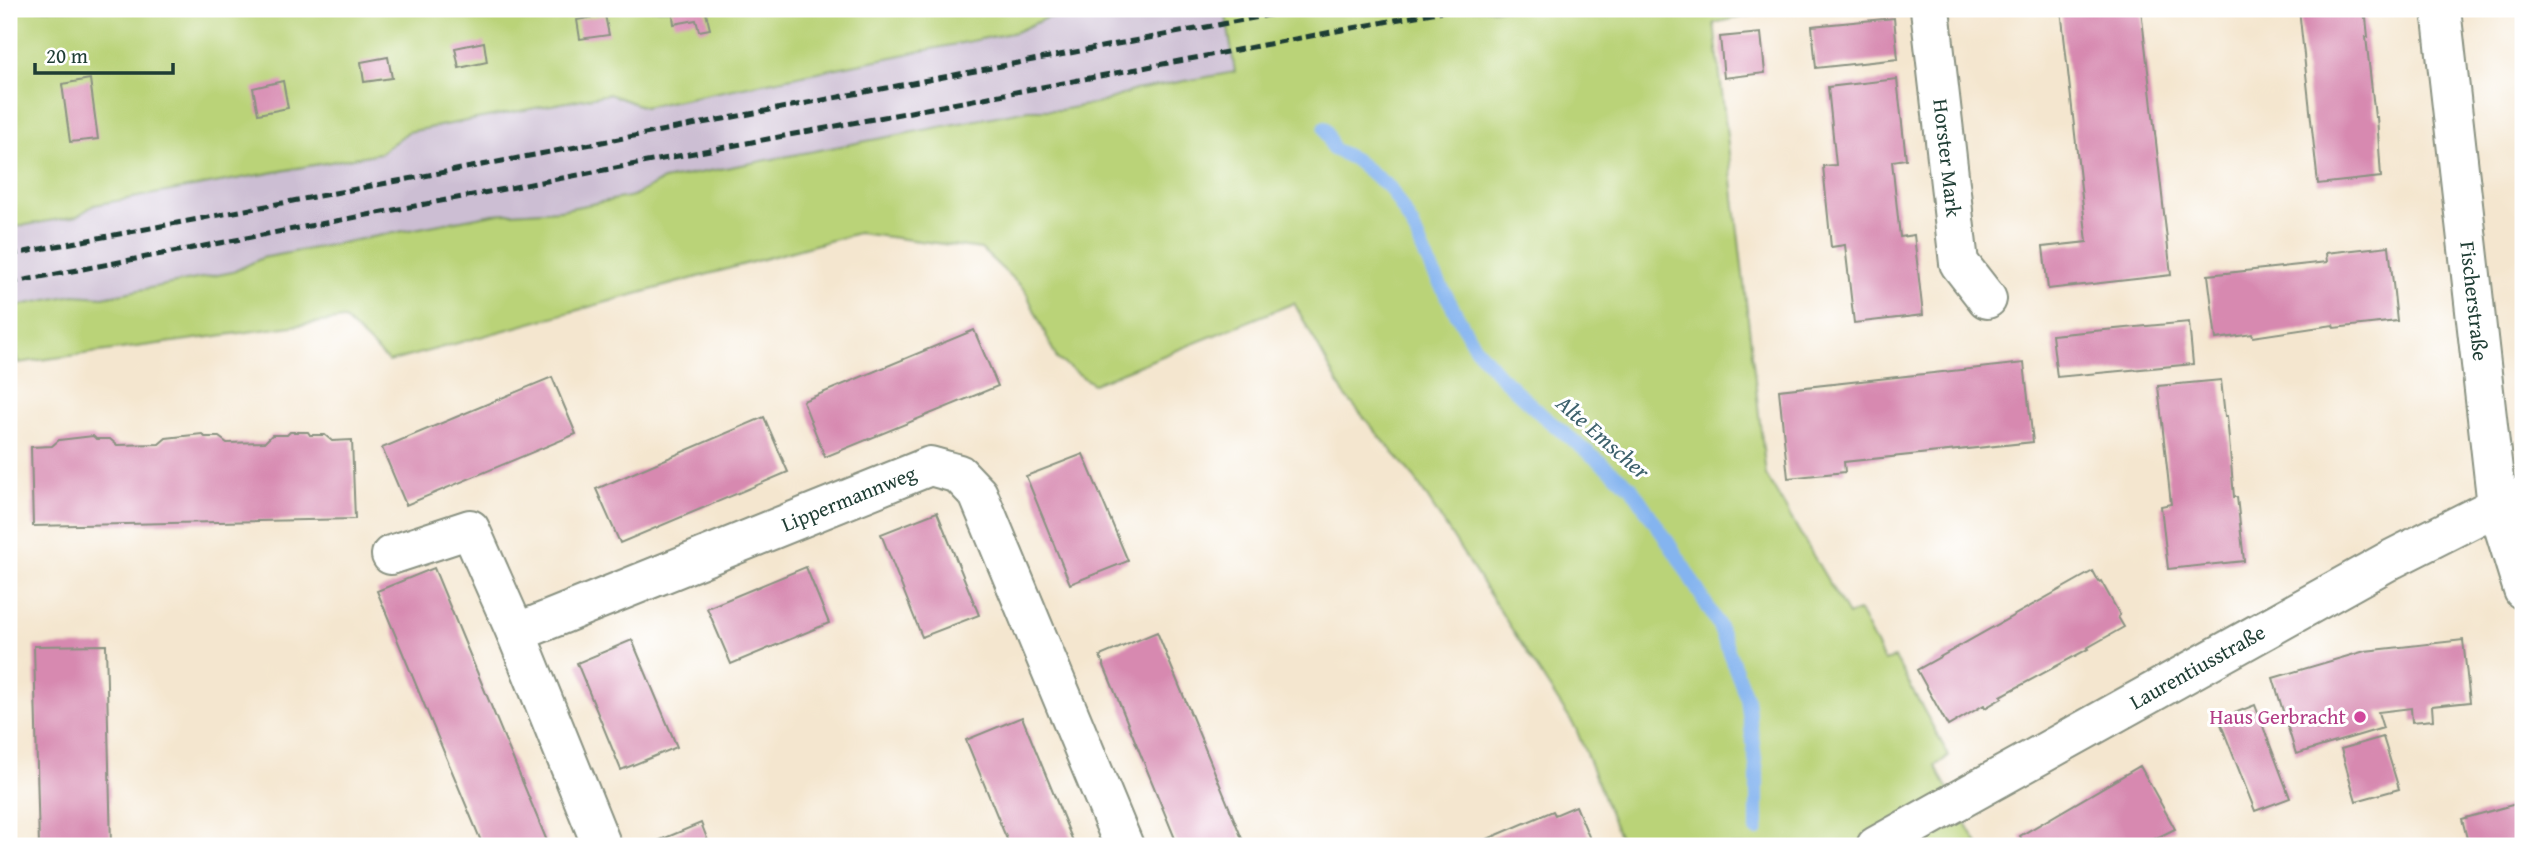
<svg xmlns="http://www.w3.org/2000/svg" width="2532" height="855" font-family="'Gentium Book Plus',serif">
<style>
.industrial{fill:#ccbed3}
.green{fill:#bad378;stroke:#6c8856;stroke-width:2}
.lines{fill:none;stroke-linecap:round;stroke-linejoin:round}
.stream{stroke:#84b4ef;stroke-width:14}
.building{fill:#d789b0}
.minor-casing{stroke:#8a9282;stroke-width:42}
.minor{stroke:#fff;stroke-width:38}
.rail{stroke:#1f3d34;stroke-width:5;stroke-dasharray:10 5;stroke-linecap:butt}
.hotel-dot{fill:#d1479c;stroke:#fff;stroke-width:2.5}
.labels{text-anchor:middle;stroke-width:6;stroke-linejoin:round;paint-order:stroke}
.street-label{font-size:21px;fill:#1f3d34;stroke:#fff}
.hotel-label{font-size:21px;fill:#b23c85;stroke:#fff;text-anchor:end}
.water-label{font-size:23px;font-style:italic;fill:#3d616c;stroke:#fff}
</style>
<rect width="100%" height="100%" fill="#fff"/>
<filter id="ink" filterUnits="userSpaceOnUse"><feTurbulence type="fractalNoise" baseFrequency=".0143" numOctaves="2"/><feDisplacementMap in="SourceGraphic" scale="14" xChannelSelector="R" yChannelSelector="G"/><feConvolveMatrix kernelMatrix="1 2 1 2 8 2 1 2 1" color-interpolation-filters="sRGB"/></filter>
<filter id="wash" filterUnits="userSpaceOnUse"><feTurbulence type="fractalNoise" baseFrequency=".00686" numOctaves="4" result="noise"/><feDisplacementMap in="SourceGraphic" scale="28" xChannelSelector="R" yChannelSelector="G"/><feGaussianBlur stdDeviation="1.57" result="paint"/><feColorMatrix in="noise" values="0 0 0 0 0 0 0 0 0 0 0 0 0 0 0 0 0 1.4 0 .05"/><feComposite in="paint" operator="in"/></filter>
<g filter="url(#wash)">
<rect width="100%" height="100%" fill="#f4e6cf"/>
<path class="industrial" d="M 1144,9 L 1490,9 L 1268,65 L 1135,90 L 1103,102 L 1060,111 L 1028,110 L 663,180 L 633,196 L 560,210 L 493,214 L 262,258 L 233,272 L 103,297 L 74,295 L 9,307 L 9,228 L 77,216 L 94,205 L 380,153 L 408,132 L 609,94 L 644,107 L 1016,32 L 1046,18 L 1083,12 L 1113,15 Z"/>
<path class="green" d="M 9,9 L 1144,9 L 1114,15 L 1082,12 L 1046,18 L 1016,32 L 644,107 L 609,94 L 408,132 L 380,153 L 94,205 L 77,216 L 9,228 Z
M 1225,9 L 1779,9 L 1714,23 L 1766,475 L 1848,615 L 1859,611 L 1884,661 L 1895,658 L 1949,756 L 1935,766 L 1979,846 L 1623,846 L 1576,729 L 1414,477 L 1344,394 L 1294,303 L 1093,384 L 1057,359 L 1025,290 L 981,249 L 858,233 L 389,362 L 344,319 L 18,363 L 9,329 L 9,307 L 74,295 L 103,297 L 233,272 L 262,258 L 493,214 L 560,210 L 633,196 L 663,180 L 1028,110 L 1060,110 L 1103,102 L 1135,90 L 1235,72 Z"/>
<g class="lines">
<path class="stream" d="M 1325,128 L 1333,149 L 1354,159 L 1390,188 L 1413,227 L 1428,262 L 1474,346 L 1501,377 L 1543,416 L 1631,487 L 1676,554 L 1718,624 L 1747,699 L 1757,773 L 1757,830"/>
</g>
<g id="blocks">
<path class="building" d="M 672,9 L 705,9 L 710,29 L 699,31 L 696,20 L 674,24 Z
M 2061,9 L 2141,9 L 2171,275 L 2048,289 L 2043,247 L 2087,242 Z
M 2299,9 L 2363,9 L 2364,18 L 2366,18 L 2368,37 L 2366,37 L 2375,117 L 2377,117 L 2381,177 L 2318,184 Z
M 605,15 L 609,35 L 580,39 L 577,20 Z
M 1894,18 L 1898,59 L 1816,68 L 1812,26 Z
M 1761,33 L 1765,73 L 1724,78 L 1720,37 Z
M 484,42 L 487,62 L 459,68 L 455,48 Z
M 388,57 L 392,78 L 364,82 L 361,62 Z
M 90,79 L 98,139 L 70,142 L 62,84 Z
M 1897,79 L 1906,159 L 1892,161 L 1900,237 L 1914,235 L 1923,315 L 1854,323 L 1845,245 L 1831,247 L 1823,166 L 1836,165 L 1828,87 Z
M 283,81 L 288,108 L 258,114 L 253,88 Z
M 2389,246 L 2397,321 L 2334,328 L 2333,325 L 2253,337 L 2252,334 L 2216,339 L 2208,275 L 2327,262 L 2326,253 Z
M 2189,322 L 2193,364 L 2057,377 L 2052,335 Z
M 974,330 L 998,386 L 825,457 L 803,401 Z
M 2024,363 L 2033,442 L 1844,462 L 1845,472 L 1788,478 L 1779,390 Z
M 552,377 L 576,434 L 406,505 L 382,448 Z
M 2221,380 L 2225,416 L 2227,416 L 2234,497 L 2237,497 L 2244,561 L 2168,569 L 2161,506 L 2171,504 L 2158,386 Z
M 764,417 L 788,472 L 620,543 L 596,489 Z
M 290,432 L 308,432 L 310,435 L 325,435 L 332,441 L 352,440 L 355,519 L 33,526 L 31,447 L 52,446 L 59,440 L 93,436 L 96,439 L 110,439 L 117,445 L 159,444 L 166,438 L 202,434 L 205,437 L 219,437 L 227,443 L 265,442 L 272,435 L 287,435 Z
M 1083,454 L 1128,561 L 1070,584 L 1026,476 Z
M 937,512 L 979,615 L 922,637 L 881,534 Z
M 806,567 L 829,623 L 731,664 L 707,608 Z
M 434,568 L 547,841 L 535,846 L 483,846 L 377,591 Z
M 2093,571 L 2099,582 L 2101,581 L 2120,615 L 2118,617 L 2124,627 L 2087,648 L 2088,649 L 2001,696 L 2002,698 L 1985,708 L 1984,705 L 1948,726 L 1917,670 Z
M 1157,632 L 1195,724 L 1245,846 L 1178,846 L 1138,748 L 1100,656 Z
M 632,640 L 677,747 L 621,770 L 577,663 Z
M 2463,640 L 2470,702 L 2432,706 L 2433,720 L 2412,722 L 2411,708 L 2378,712 L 2383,728 L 2296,754 L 2273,678 L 2365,651 Z
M 106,645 L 111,846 L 39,846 L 34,646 Z
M 2255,705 L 2290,798 L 2255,811 L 2219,719 Z
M 1022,717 L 1059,807 L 1075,846 L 1010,846 L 1003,830 L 966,740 Z
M 2383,737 L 2399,789 L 2356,801 L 2341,749 Z
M 2140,766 L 2175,829 L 2140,846 L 2025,846 L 2020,836 Z
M 2523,802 L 2523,846 L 2469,846 L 2462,819 Z
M 1576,806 L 1593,846 L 1471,846 L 1553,811 L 1555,815 Z
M 701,823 L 710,846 L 655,846 L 653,843 Z"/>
</g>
</g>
<g filter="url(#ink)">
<use href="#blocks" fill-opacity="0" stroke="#8a9282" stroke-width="2"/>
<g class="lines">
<defs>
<g id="minor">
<path id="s1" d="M 1930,9 L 1959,263 L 1987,299"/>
<path id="s2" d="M 2441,9 L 2497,506 L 2523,590"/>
<path d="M 391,555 L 470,529 L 516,633 L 602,846"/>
<path id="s3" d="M 516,633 L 930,466 L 959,474 L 978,494 L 1124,846"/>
<path id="s4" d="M 1876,846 L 2392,559 L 2497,506 L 2523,496"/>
</g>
</defs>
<use href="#minor" class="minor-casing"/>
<use href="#minor" class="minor"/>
<path class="rail" d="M 9,255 L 1301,9
M 9,283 L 1453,9"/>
</g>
</g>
<circle class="hotel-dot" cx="2360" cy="717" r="7"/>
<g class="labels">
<g class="street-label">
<text dy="7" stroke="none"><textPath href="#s1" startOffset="150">Horster Mark</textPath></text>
<text dy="7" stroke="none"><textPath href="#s2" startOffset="294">Fischerstraße</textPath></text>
<text dy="7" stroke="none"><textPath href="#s3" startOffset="359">Lippermannweg</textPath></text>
<text dy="7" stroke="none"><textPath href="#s4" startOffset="368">Laurentiusstraße</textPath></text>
</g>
<g class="hotel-label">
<text x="2346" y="724">Haus Gerbracht</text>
</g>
<g class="water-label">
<text transform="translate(1603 437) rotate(41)" y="8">Alte Emscher</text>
</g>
</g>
<rect width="2532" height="855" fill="none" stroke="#fff" stroke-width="35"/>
<path d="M35 63v10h138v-10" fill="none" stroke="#1f3d34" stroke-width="3.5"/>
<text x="46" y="63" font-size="21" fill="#1f3d34" stroke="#ffffff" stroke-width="5" paint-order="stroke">20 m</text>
</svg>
